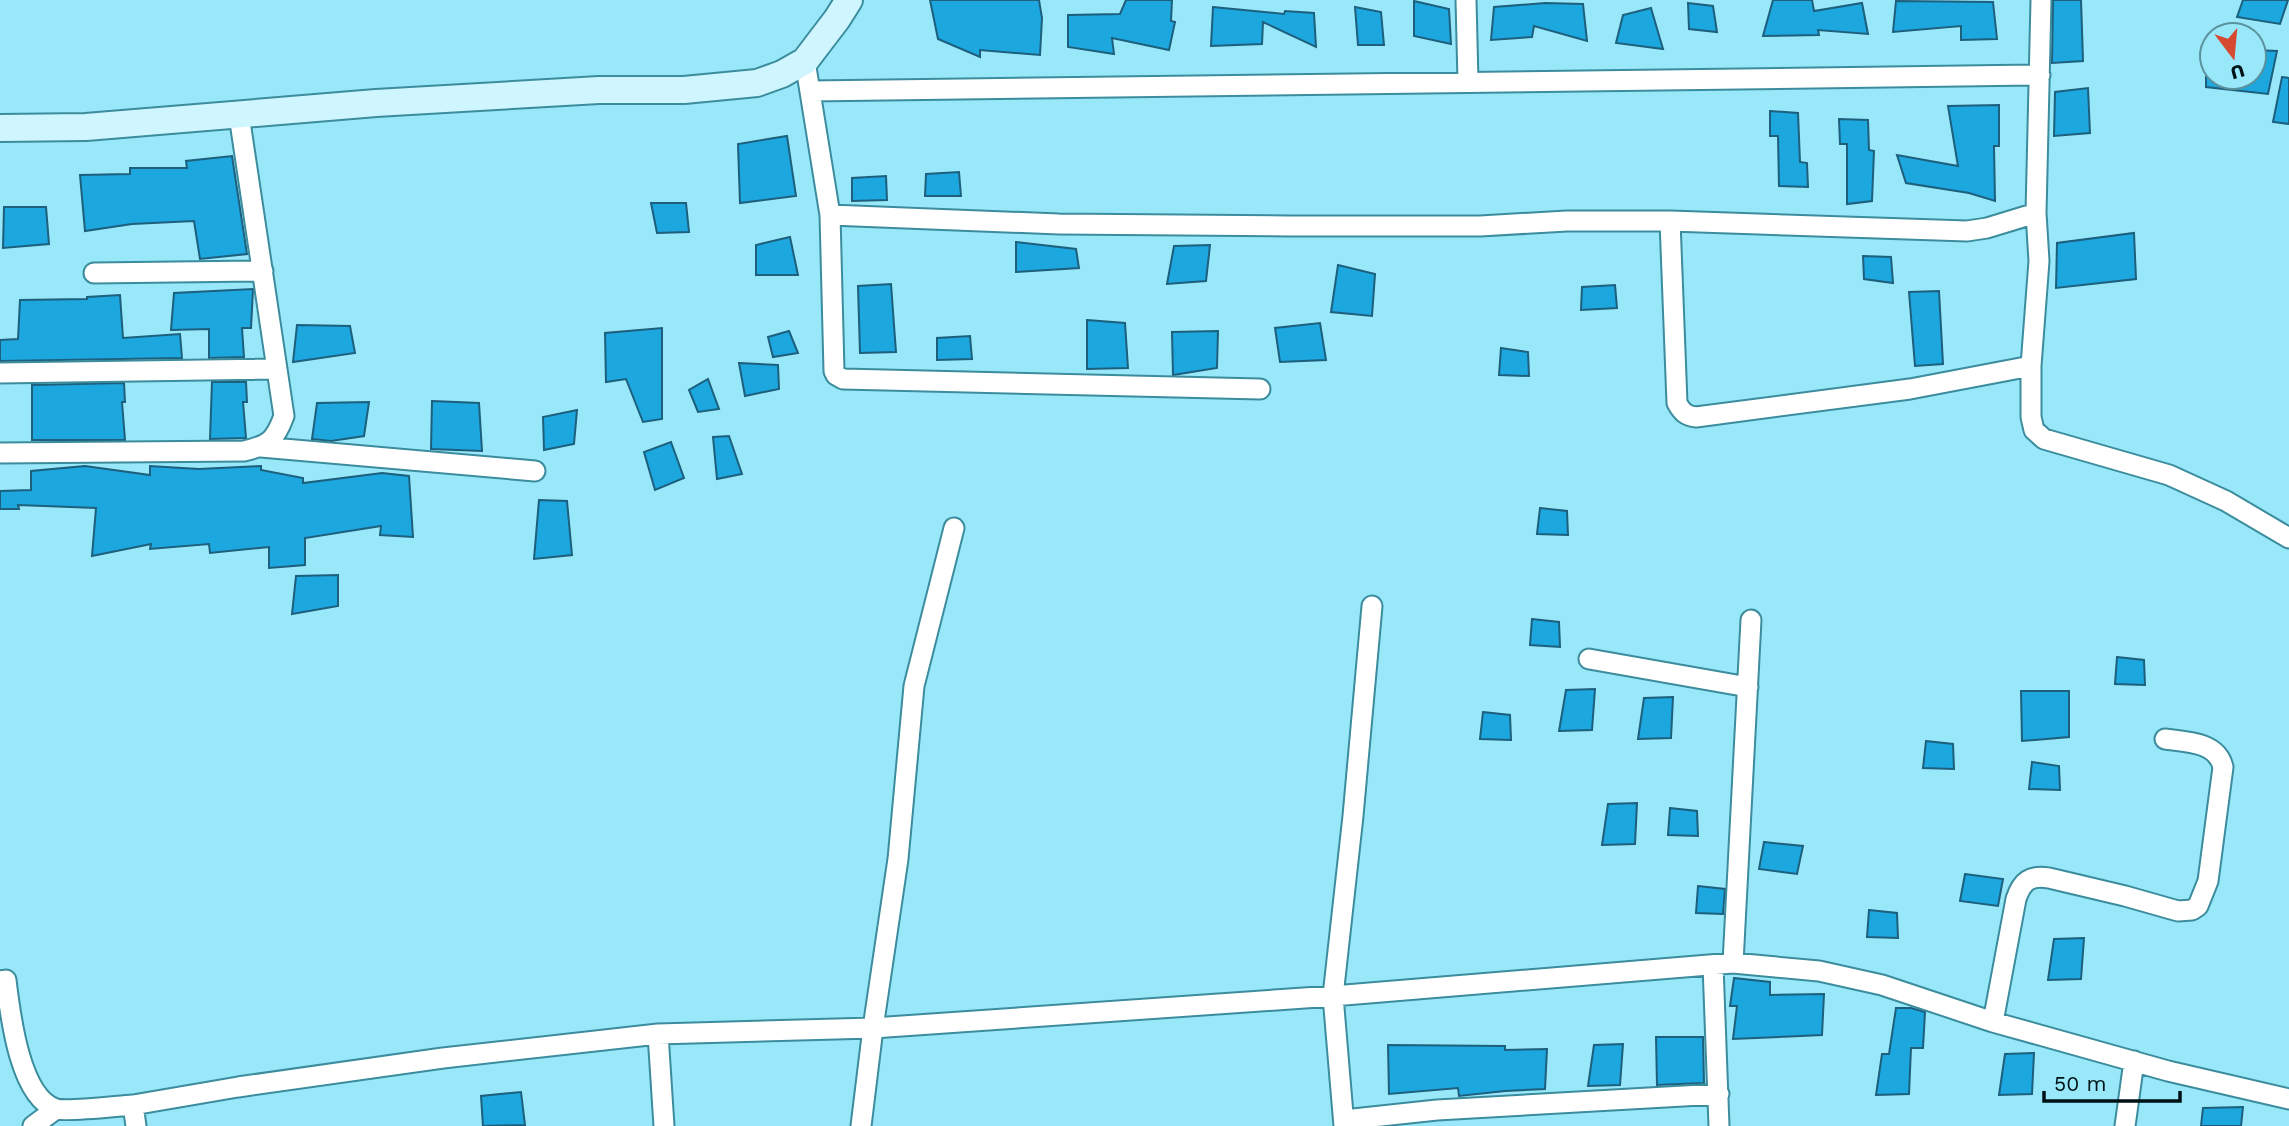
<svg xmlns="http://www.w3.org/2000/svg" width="2289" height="1126" font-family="'Work Sans',sans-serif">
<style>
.building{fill:#1ca7df;stroke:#1d5f7d;stroke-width:2}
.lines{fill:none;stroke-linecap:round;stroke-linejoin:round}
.minor-casing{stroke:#3b8c9c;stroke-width:23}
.secondary-casing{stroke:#3b8c9c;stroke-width:30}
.minor{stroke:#fff;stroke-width:19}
.secondary{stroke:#cff6fe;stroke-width:26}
</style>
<rect width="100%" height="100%" fill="#98e8f9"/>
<path class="building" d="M 930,0 L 1039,0 L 1042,18 L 1040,55 L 980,50 L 980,57 L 938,39 Z
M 1126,0 L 1172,0 L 1171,21 L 1175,22 L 1169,50 L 1112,38 L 1114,54 L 1068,47 L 1068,15 L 1120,14 Z
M 1773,0 L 1812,0 L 1814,11 L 1862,3 L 1868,34 L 1818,30 L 1819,35 L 1763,36 Z
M 2053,0 L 2081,0 L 2083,61 L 2052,63 Z
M 2243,0 L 2288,0 L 2280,24 L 2237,17 Z
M 1414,1 L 1449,9 L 1451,44 L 1414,36 Z
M 1896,1 L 1993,2 L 1997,39 L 1961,40 L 1961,26 L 1893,32 Z
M 1545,3 L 1583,4 L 1587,41 L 1534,26 L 1532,37 L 1491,40 L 1494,7 Z
M 1688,3 L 1713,6 L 1717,32 L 1689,29 Z
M 1213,7 L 1284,14 L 1285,11 L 1314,13 L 1316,47 L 1263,22 L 1262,44 L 1211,46 Z
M 1355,7 L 1381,12 L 1384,45 L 1358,45 Z
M 1651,8 L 1663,49 L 1616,43 L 1623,15 Z
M 2254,50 L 2277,51 L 2268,94 L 2206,87 L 2206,77 L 2254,77 Z
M 2282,77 L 2289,78 L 2289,124 L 2273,122 Z
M 2088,88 L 2090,133 L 2054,136 L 2055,92 Z
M 1999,105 L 1999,146 L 1994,146 L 1995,201 L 1969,193 L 1906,183 L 1897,155 L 1958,166 L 1948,106 Z
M 1770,111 L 1798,113 L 1800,162 L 1807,163 L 1808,187 L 1779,186 L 1778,136 L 1770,136 Z
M 1839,119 L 1868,120 L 1869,150 L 1874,151 L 1872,201 L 1847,204 L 1847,144 L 1840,144 Z
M 787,136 L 796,196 L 740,203 L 738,144 Z
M 232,156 L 247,254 L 200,259 L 194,221 L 132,224 L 85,231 L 80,175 L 130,174 L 130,168 L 187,168 L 186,161 Z
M 959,172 L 961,196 L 925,196 L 926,174 Z
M 886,176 L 887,200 L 852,201 L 852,178 Z
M 651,203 L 686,203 L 689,232 L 657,233 Z
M 4,207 L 46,207 L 49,244 L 3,248 Z
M 2134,233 L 2136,279 L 2056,288 L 2057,243 Z
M 790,237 L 798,275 L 756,275 L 756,245 Z
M 1016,242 L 1076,249 L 1079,268 L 1016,272 Z
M 1210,245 L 1206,281 L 1167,284 L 1174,246 Z
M 1863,256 L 1891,257 L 1893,283 L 1864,279 Z
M 1338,265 L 1375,274 L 1372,316 L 1331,312 Z
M 891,284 L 896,352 L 860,353 L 858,286 Z
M 1615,285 L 1617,308 L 1581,310 L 1582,287 Z
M 253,289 L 251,328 L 242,328 L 244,357 L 209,358 L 209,329 L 171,330 L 174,293 Z
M 1939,291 L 1943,364 L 1915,366 L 1909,292 Z
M 120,295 L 123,338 L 180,334 L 182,358 L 0,361 L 0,340 L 18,339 L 20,300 L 87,299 L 87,297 Z
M 1087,320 L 1125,323 L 1128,368 L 1087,369 Z
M 1320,323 L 1326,360 L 1280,362 L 1275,328 Z
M 297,325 L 350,326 L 355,353 L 293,362 Z
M 662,328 L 662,419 L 643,422 L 626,379 L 606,382 L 605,333 Z
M 789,331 L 798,353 L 773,357 L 768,337 Z
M 1218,331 L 1217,368 L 1173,375 L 1172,332 Z
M 970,336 L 972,359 L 937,360 L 937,338 Z
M 1501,348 L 1528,352 L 1529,376 L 1499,375 Z
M 739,363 L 778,365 L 779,389 L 745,396 Z
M 708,379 L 719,409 L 698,412 L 689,390 Z
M 212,382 L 246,382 L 247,402 L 243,402 L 246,438 L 210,439 Z
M 124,383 L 125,402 L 122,402 L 125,440 L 32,440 L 32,385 Z
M 432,401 L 479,403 L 482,451 L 431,449 Z
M 369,402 L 364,436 L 331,441 L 312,439 L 317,403 Z
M 577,410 L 574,444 L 544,450 L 543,417 Z
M 729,436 L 742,474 L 717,479 L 713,437 Z
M 671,442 L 684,478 L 655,490 L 644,452 Z
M 85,466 L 150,475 L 150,466 L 199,469 L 261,466 L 261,470 L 303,478 L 303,483 L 382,473 L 409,476 L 413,537 L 380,535 L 381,526 L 305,538 L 305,565 L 269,568 L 269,547 L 210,553 L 209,544 L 150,549 L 151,544 L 92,556 L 96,508 L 18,505 L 19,509 L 0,509 L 0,491 L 31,490 L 31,471 Z
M 539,500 L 567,501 L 572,555 L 534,559 Z
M 1540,508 L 1567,511 L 1568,535 L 1537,534 Z
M 338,575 L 338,606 L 292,614 L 296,576 Z
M 1532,619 L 1559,622 L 1560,647 L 1530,645 Z
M 2117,657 L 2144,660 L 2145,685 L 2115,684 Z
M 1595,689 L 1592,730 L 1559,731 L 1566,690 Z
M 2021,691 L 2069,691 L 2069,737 L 2022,741 Z
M 1673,697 L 1671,738 L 1638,739 L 1644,698 Z
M 1483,712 L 1510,715 L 1511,740 L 1480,739 Z
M 1926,741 L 1953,744 L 1954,769 L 1923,768 Z
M 2032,762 L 2059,766 L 2060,790 L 2029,789 Z
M 1637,803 L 1635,844 L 1602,845 L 1608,804 Z
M 1670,808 L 1697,811 L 1698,836 L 1668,835 Z
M 1764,842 L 1803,846 L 1797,874 L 1759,869 Z
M 1965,874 L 2003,879 L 1998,906 L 1960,901 Z
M 1698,886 L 1725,889 L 1723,914 L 1696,913 Z
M 1869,910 L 1897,913 L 1898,938 L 1867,937 Z
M 2084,938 L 2081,979 L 2048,980 L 2054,939 Z
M 1734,978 L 1770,982 L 1770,995 L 1824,994 L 1822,1035 L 1733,1039 L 1737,1006 L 1730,1006 Z
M 1896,1008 L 1911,1008 L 1925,1012 L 1923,1048 L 1911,1048 L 1909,1094 L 1876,1095 L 1882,1054 L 1889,1054 Z
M 1656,1037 L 1703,1037 L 1704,1083 L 1657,1085 Z
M 1623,1044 L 1620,1085 L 1588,1086 L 1594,1045 Z
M 1388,1045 L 1505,1046 L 1505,1050 L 1547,1049 L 1545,1089 L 1505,1091 L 1459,1096 L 1458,1088 L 1389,1094 Z
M 2034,1053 L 2032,1094 L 1999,1095 L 2005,1054 Z
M 521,1092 L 525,1125 L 483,1126 L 481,1096 Z
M 2243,1107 L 2241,1126 L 2201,1126 L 2203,1108 Z"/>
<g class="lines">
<defs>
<path id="minor" d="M 1466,0 L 1468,82
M 805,61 L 830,215 L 1059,224 L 1288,226 L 1480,226 L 1567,221 L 1670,221 L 1967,231 L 1987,228 L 2036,213 L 2041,0
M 810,91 L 2040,75
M 2036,213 L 2039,261 L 2031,366 L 2031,417 L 2034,430 L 2044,439 L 2169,475 L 2226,501 L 2289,538
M 830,215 L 834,371 L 836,375 L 843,379 L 1260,389
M 1670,221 L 1677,403 C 1682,412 1686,416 1696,417 L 1910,389 L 2031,366
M 94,273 L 263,271
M 0,373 L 277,369
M 261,447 L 535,471
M 0,453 L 244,451 C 270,445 275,440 284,416 L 239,115
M 1589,659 L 1748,687
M 1733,963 L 1751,620
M 1713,965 L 1719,1126
M 0,981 L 6,980 C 10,1012 19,1097 56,1109 C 68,1112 117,1106 133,1105
M 1993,1022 L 2016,899 C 2022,881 2030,875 2049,878 L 2125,896 L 2178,911 L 2192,910 L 2198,906 L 2208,881 L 2223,767 C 2217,742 2188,742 2165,739
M 658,1034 L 664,1126
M 1344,1120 L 1437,1110 L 1719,1094
M 33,1126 L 56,1109
M 136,1126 L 133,1105 L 238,1087 L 443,1058 L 658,1034 L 873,1028 L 1333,996 L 1733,963 L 1819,971 L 1882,985 L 1993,1022 L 2168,1071 L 2289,1099
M 861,1126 L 873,1028 L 898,859 L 914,686 L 954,528
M 1344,1126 L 1333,996 L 1353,816 L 1372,606
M 2125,1126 L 2134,1061"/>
<path id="secondary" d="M 0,128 L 86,127 L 376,103 L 599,90 L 684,90 L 757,83 L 782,74 L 805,61 L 837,19 L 849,0"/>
</defs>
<use href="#minor" class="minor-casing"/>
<use href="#secondary" class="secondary-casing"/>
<use href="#minor" class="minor"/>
<use href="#secondary" class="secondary"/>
</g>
<g transform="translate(2233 56) rotate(164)"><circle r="33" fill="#98e8f9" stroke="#5b929e" stroke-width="2"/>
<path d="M0-5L12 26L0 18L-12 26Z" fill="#d54a31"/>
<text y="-10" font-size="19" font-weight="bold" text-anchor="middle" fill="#001116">U</text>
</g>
<path d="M2044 1091v10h136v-10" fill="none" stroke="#001116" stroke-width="3.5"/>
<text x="2054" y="1091" font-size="21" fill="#001116" stroke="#98e8f9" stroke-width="5" paint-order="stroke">50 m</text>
</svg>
